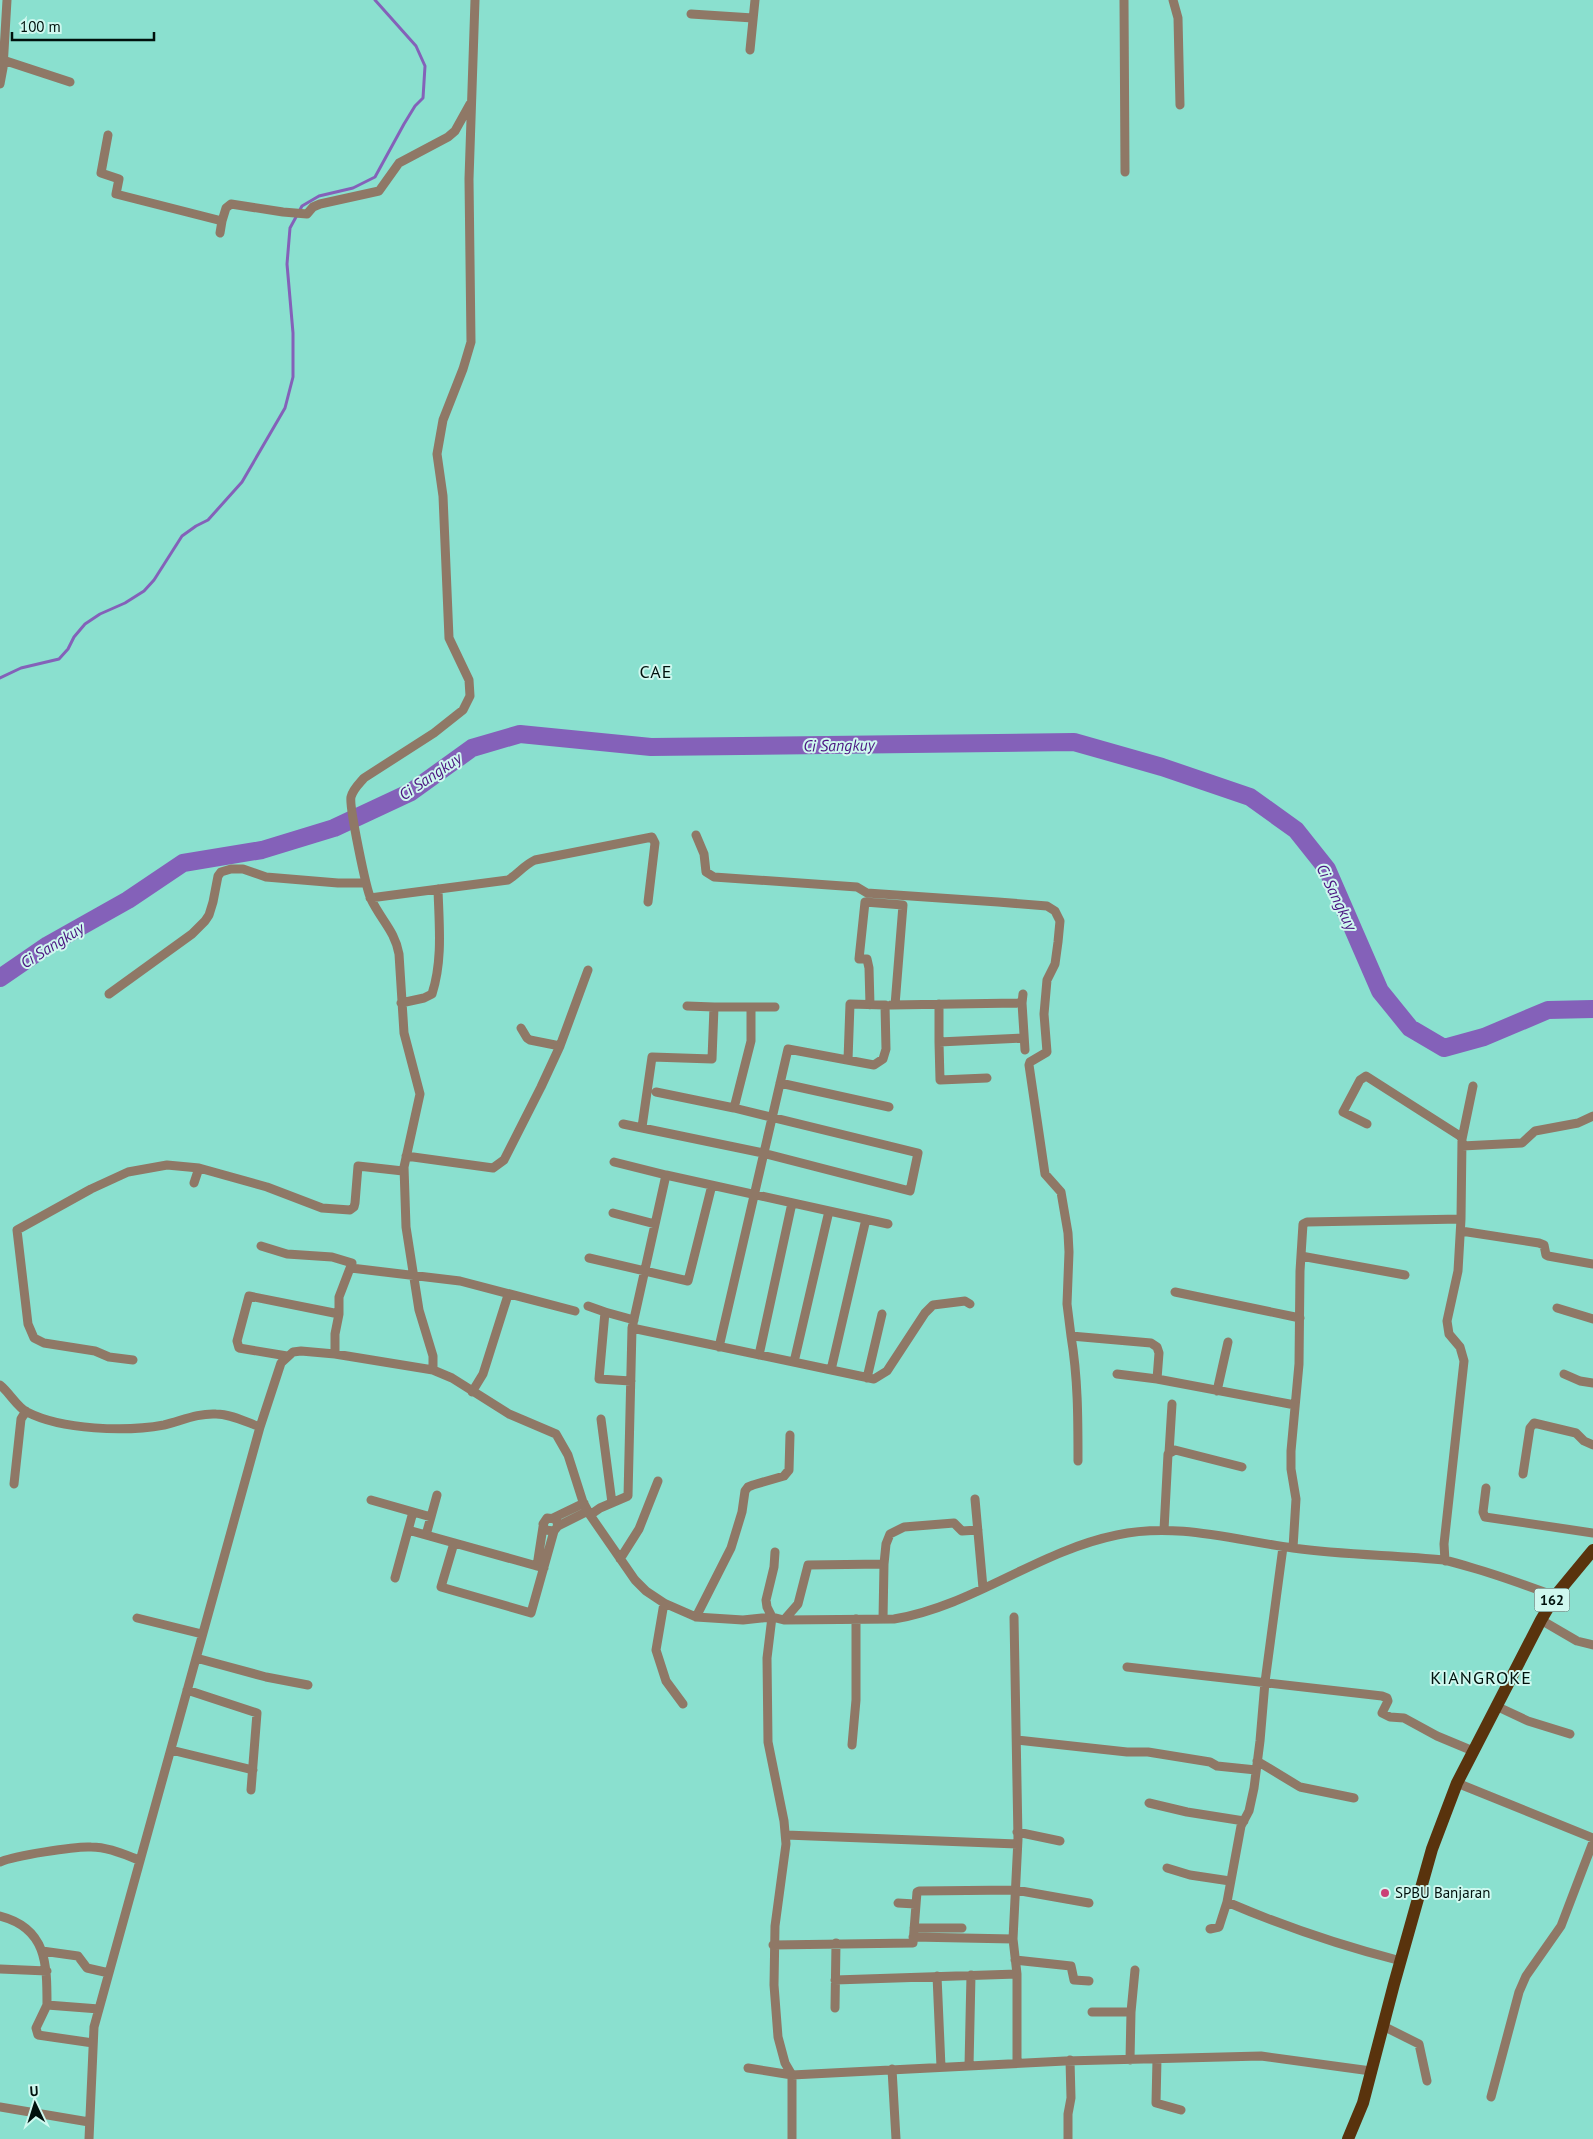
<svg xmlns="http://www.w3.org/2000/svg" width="1593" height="2139" font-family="'PT Sans',sans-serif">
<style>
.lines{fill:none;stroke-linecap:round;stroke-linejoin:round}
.stream{stroke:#8461b9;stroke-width:3}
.river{stroke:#8461b9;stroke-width:18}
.street{stroke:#8f7866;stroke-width:9}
.primary{stroke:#59330d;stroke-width:12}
.poi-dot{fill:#cb4076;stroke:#cff8ef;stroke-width:2}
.labels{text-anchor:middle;stroke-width:4;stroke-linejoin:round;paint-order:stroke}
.shield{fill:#cff8ef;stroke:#3e5651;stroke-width:1}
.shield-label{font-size:14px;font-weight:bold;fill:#00110d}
.poi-label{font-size:15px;fill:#00110d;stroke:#cff8ef;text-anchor:start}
.water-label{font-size:16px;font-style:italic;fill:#4b1581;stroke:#cff8ef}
.quarter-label{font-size:18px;letter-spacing:1px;fill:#00110d;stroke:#cff8ef}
</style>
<rect width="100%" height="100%" fill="#8ae0cf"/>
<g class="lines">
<path class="stream" d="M 0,678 L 21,668 L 59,659 L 68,649 L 74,637 L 85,624 L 100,614 L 125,603 L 144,591 L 154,580 L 182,536 L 196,526 L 208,520 L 242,482 L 285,408 L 293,377 L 293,333 L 287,264 L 290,228 L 302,206 L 319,196 L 353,188 L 375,177 L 404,124 L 415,106 L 423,98 L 425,66 L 416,46 L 375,0"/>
<path class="river" d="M 0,978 L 48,945 L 128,900 L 183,863 L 262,850 L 334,828 L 411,792 L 472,748 L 520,734 L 651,747 L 1074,742 L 1162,767 L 1250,797 L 1296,830 L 1327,869 L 1380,991 L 1410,1028 L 1444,1048 L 1484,1037 L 1548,1010 L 1593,1009"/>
<path class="street" d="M 1124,0 L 1125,172
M 1173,0 L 1178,18 L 1180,105
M 691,14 L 753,18
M 750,50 L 755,0
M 3,60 L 70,82
M 0,84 L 3,68 L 7,0
M 108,135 L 101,173 L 119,179 L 116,194 L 222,221 L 226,208 L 231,204 L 283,212 L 307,214 L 313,207 L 320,204 L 379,191 L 399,163 L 448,137 L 455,131 L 470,104
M 220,233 L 222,221
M 696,835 L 704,854 L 706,872 L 714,877 L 857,887 L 867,893 L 998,902 L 1047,906 L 1055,911 L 1060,921 L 1058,942 L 1055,964 L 1047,980 L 1044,1014 L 1047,1052 L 1030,1062 L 1029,1065 L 1045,1174 L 1061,1192 L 1068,1233 L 1069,1252 L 1067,1304 L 1071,1336 L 1151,1343 L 1157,1347 L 1159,1353 L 1157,1379
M 370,898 L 508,880 C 518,874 524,865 535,860 L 652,837 L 655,843 L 648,902
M 109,994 L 192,934 L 205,921 L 209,915 L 213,902 L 218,876 L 221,872 L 231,869 L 243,869 L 266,877 L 338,883 L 365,883
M 401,1003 L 424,998 L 432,994 C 443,960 439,924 438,889
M 1022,1003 L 1025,1050
M 939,1004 L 939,1042 L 1024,1038
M 870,1005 L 869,968 L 867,959 L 859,959 L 865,902 L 903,905 L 895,1005
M 891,1005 L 1022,1003 L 1023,994
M 714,1007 L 775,1007
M 939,1042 L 940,1080 L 987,1078
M 560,1046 L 588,970
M 780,1083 L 889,1107
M 656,1092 L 734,1108
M 623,1124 L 763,1153 L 910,1191 L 918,1153 L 734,1108 L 751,1041 L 751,1007
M 1367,1124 L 1343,1112 L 1360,1080 L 1366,1076 L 1460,1136 L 1462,1139
M 642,1127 L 652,1057 L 712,1059 L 714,1007 L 687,1006
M 1462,1146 L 1522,1143 L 1535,1131 L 1578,1123 L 1593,1116
M 406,1156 L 493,1168 L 504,1160 L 541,1087 L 560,1046 L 530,1040 L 527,1038 L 521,1028
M 614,1162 L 666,1175 L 632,1328
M 666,1175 L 888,1224
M 194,1183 L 199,1168 L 267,1187 L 322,1208 L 350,1210 L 354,1207 L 355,1203 L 358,1166 L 403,1171
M 613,1213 L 655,1224
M 1461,1231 L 1539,1243 L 1544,1245 L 1546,1255 L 1548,1256 L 1593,1264
M 261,1246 L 287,1254 L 332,1257 L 352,1263 L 339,1297 L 339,1314 L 335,1334 L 335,1354
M 1301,1256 L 1405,1275
M 589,1258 L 688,1281 L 712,1185
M 351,1268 L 460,1281 L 575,1311
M 1175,1292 L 1300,1318
M 588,1306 L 605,1312 L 599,1379 L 631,1381
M 1557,1308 L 1593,1319
M 605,1312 L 634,1320
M 1071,1336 C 1078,1378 1078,1418 1078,1461
M 719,1347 L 788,1049 L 874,1065 L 883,1059 L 886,1049 L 885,1005 L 850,1004 L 848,1060
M 759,1355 L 792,1203
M 287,1356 L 239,1348 L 237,1341 L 249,1296 L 339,1314
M 133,1360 L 109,1357 L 95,1351 L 44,1343 L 34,1338 L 28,1324 L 17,1230 L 91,1189 L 128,1172 L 167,1165 L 199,1168
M 794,1362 L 829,1211
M 433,1370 L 433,1356 L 419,1310 L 406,1227 L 404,1167 L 420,1094 L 404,1033 L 399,954 C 395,931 381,920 371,899 C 366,889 349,806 351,797 C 353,789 359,784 364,778 L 434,733 L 463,710 L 470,696 L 469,680 L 449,638 L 443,496 L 437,454 L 443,420 L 463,369 L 471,342 L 469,179 L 475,0
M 831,1370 L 866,1219
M 1117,1374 L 1157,1379 L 1295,1405
M 1564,1374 L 1580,1381 L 1593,1383
M 867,1378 L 882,1314
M 0,1385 C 10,1393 17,1407 27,1412 C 62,1430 126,1432 164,1425 C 181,1421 198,1413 216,1414 C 231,1414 246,1422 260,1427
M 1217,1391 L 1228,1342
M 472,1392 L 483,1374 L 508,1295
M 601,1419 L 612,1503
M 1169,1453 L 1172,1404
M 1523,1474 L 1530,1428 L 1534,1423 L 1576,1433 L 1584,1441 L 1593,1445
M 14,1484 L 21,1419 L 26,1411
M 1486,1488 L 1483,1512 L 1485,1517 L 1593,1533
M 975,1499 L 983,1588
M 371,1500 L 431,1517
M 590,1515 L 600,1508 L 628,1496 L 632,1328 L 874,1379 L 887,1371 L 925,1313 L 933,1305 L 965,1301 L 970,1304
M 553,1518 L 584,1503
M 558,1526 L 588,1511
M 408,1530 L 544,1568
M 1164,1530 L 1168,1454 L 1175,1450 L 1242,1467
M 426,1535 L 437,1495
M 454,1543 L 441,1587 L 531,1613 L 554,1531 L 558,1526 L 556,1519 L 547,1518 L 543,1524 L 545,1530 L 554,1531
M 1293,1548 L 1296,1499 L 1291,1469 L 1291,1451 L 1299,1364 L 1300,1271 L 1303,1224 L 1307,1222 L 1461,1219
M 775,1552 L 774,1567 L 766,1600 L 767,1607 L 772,1617 L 767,1658 L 768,1742 L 784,1821 L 786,1844 L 775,1926 L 774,1985 L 778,2037 L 785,2063 L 792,2075 L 792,2139
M 620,1559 L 639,1529 L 658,1481
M 1445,1561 L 1444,1544 L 1464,1361 L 1460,1347 L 1449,1334 L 1447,1321 L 1458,1271 L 1461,1219 L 1462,1139 L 1473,1086
M 537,1566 L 543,1527
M 395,1578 L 413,1512
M 664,1603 L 656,1650 L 666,1681 L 683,1704
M 696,1617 L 731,1548 L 742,1512 L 745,1491 L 748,1487 L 753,1485 L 784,1476 L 789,1470 L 790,1435
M 1014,1617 L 1018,1839 L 1013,1939 L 1017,1974 L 1017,2063
M 137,1618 L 202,1634
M 883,1619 L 884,1564
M 784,1620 L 798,1604 L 808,1565 L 884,1564 L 886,1544 L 890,1534 L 904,1527 L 954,1523 L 962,1531 L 978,1530
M 1541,1620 L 1577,1641 L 1593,1645
M 196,1658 L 266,1677 L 308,1685
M 1127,1667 L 1382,1696 L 1387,1698 L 1388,1701 L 1382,1713 L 1390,1717 L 1404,1718 L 1437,1736 L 1473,1751
M 187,1690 L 257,1713 L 251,1790
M 1496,1706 L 1528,1721 L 1570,1734
M 1017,1740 L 1127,1752 L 1148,1752 L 1210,1762 L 1217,1766 L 1256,1770
M 852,1745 L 856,1700 L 856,1619
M 171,1750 L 253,1770
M 1257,1761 L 1300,1787 L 1354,1798
M 1457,1783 L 1593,1838
M 1149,1803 L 1187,1812 L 1244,1821
M 1017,1832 L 1060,1841
M 786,1835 L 1017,1844
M 0,1862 C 14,1856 75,1846 91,1847 C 108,1847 123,1854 139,1860
M 1167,1868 L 1190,1875 L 1230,1881
M 1227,1902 L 1241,1826 L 1249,1811 L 1254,1788 L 1260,1741 L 1265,1682 L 1283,1547
M 898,1903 L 915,1904
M 0,1916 C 47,1928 47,1964 47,2005 L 99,2009
M 914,1928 L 962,1928
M 1210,1929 L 1219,1927 L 1227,1902 C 1283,1926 1342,1946 1401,1961
M 913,1937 L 1013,1939
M 773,1945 L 913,1943 L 917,1892 L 919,1891 L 1015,1890 L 1089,1903
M 42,1951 L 78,1956 L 87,1968 L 109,1973
M 1015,1960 L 1071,1966 L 1074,1980 L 1089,1981
M 0,1969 L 47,1971
M 937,1976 L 941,2067
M 835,1980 L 1017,1974
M 47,2005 L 36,2028 L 38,2035 L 93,2043
M 835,2008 L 836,1943
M 1092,2012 L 1131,2012
M 1383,2026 L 1419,2044 L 1427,2081
M 1157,2059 L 1156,2103 L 1181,2110
M 1130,2060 L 1131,2012 L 1135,1970
M 969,2066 L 971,1975
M 748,2068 L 792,2075 L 1065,2061 L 1261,2056 L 1371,2071
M 892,2069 L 896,2139
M 1491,2097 L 1519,1992 L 1526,1976 L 1561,1926 L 1593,1842
M 0,2107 L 89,2122
M 89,2139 L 94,2027 L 260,1427 L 281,1363 L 293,1352 L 301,1351 L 335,1354 L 433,1370 L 452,1378 L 509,1414 L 556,1434 L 568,1455 L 583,1502 L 590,1515 L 635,1580 L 646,1591 L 664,1603 L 696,1617 L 743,1620 L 772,1617 L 784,1620 L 894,1619 C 973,1606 1038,1551 1117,1535 C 1176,1522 1234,1540 1293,1548 C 1343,1555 1393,1555 1444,1560 C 1453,1562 1463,1565 1473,1568 C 1501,1576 1528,1586 1555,1596
M 1068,2139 L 1068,2114 L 1071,2098 L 1070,2060"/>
<path class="primary" d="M 1348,2139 L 1363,2103 L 1394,1984 L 1432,1849 L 1457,1783 L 1541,1620 L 1555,1596 L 1593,1550"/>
</g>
<circle class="poi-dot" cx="1385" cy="1893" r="5"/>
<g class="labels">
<rect class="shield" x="1534.5" y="1588.5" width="35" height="23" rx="4"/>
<g class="shield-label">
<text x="1552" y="1605">162</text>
</g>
<g class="poi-label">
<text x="1395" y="1898">SPBU Banjaran</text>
</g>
<g class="water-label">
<text transform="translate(839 745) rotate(-1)" y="6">Ci Sangkuy</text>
<text transform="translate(430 776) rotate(-34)" y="6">Ci Sangkuy</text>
<text transform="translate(1337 897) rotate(64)" y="6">Ci Sangkuy</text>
<text transform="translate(52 945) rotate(-32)" y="6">Ci Sangkuy</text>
</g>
<g class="quarter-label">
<text x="656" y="678">CAE</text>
<text x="1481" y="1684">KIANGROKE</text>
</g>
</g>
<g transform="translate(35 2104) rotate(356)" stroke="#cff8ef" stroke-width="4" paint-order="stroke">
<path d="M0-4L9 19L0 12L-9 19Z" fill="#00110d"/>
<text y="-8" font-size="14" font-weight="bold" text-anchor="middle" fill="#00110d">U</text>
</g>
<path d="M12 32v8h142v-8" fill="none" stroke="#00110d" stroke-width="2.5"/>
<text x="20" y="32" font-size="15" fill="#00110d" stroke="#cff8ef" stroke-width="4" paint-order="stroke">100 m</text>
</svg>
